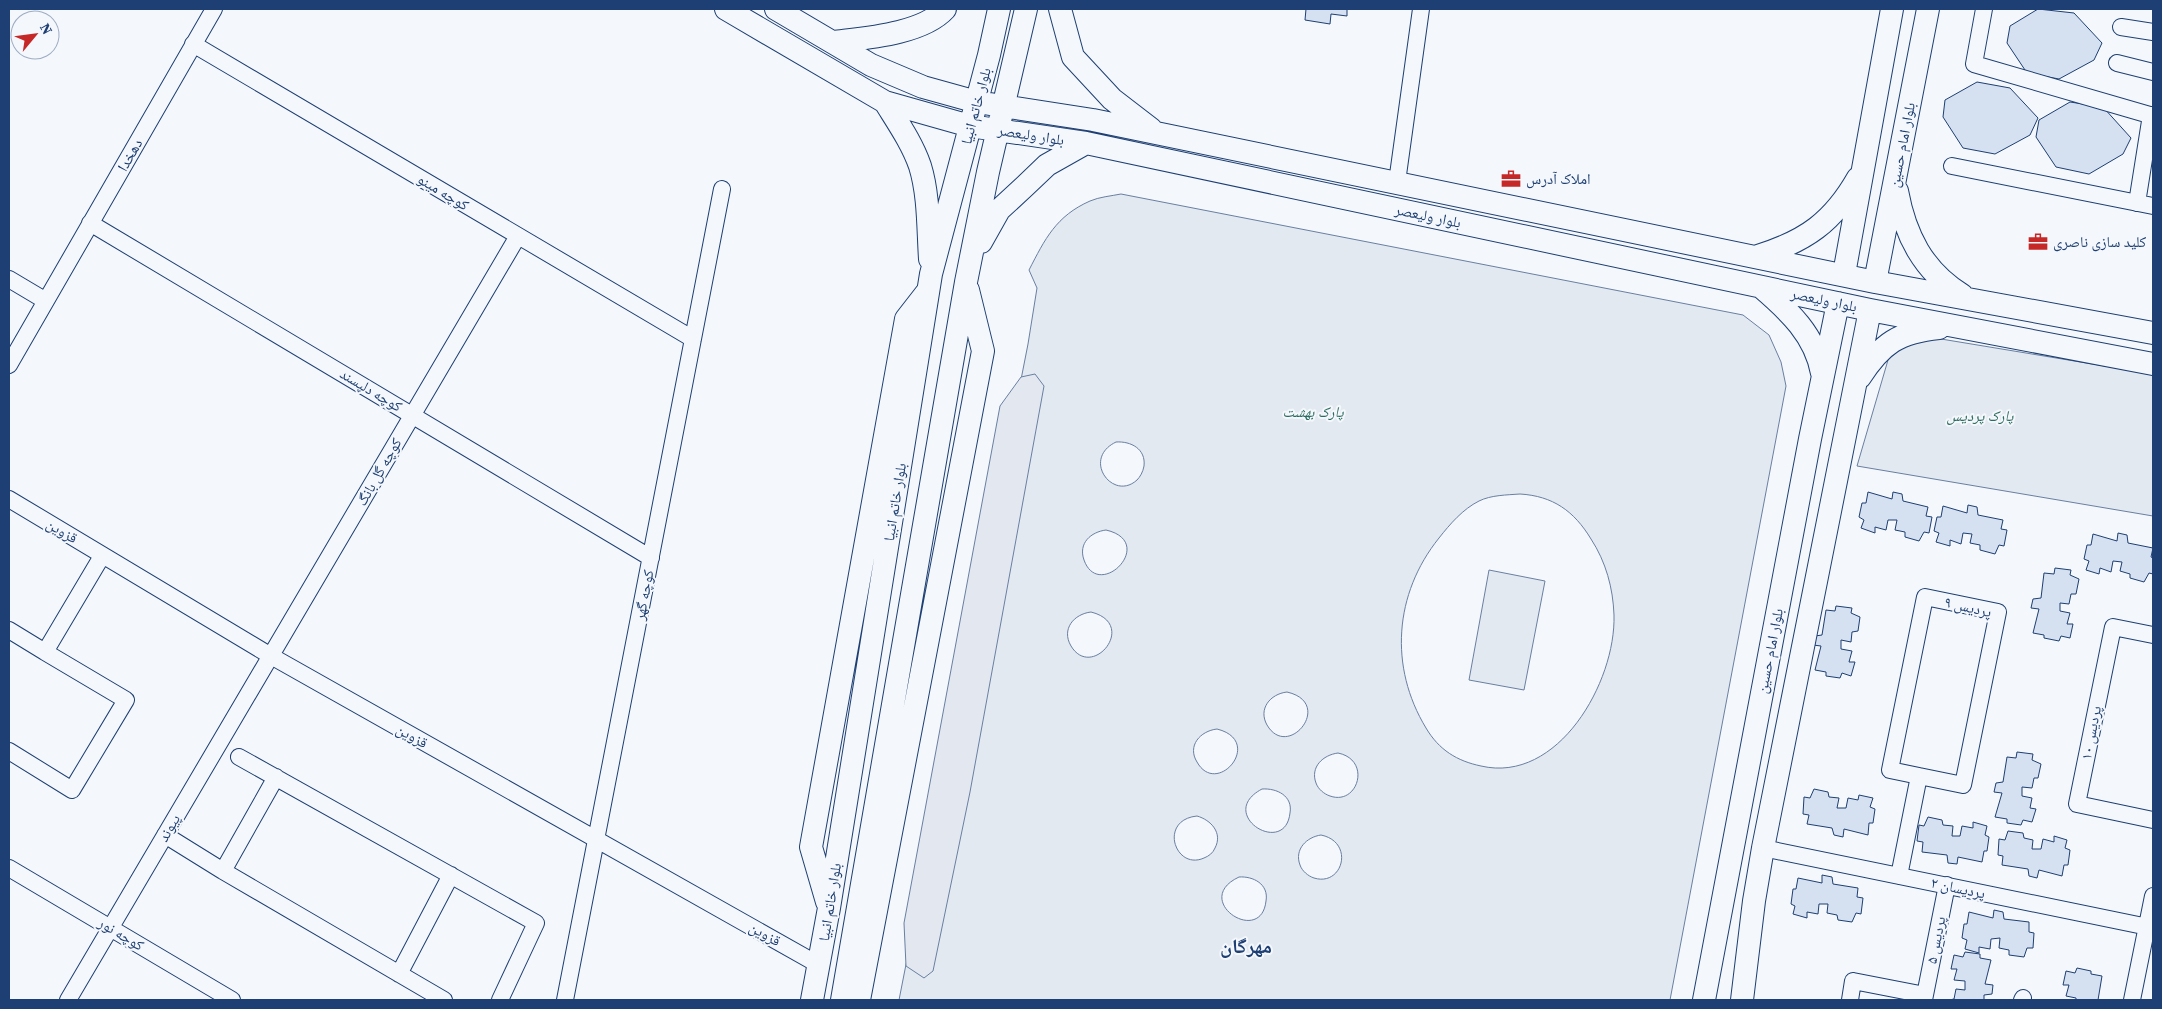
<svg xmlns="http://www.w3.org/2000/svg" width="2162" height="1009" font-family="'Source Serif 4','Noto Naskh Arabic',serif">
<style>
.green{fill:#e3e9f0;stroke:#687fa3;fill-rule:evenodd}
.parking{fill:#e3e8f0;stroke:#687fa3}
.building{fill:#d5e0f0;stroke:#1d3f73}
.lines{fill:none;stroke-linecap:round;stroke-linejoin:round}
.street-casing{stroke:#1d3f73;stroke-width:18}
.secondary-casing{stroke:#1d3f73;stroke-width:24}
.street{stroke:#f4f7fb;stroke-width:16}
.secondary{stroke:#f4f7fb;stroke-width:22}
.labels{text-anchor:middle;stroke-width:4;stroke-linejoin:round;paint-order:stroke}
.street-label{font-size:15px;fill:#1d3f73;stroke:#f4f7fb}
.poi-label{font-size:15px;fill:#1d3f73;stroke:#f4f7fb;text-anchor:start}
.park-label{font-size:15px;font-style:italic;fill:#2c6c60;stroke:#f4f7fb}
.district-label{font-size:20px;font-weight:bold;fill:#1d3f73;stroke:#f4f7fb}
</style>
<rect width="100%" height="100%" fill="#f4f7fb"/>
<path class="green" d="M 1121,194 L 1743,315 L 1769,335 L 1781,362 L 1786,386 L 1670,1000 L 899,1000 L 1028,344 L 1037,288 L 1029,270 C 1045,239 1056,216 1090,201 C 1099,197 1111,196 1121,194 ZM 1116,442 C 1131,441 1146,449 1144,466 C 1143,472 1140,477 1137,480 C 1113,502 1081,459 1116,442 ZM 1520,494 C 1553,496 1574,511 1591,539 C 1606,562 1613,588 1614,615 C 1616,682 1558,784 1481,766 C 1457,761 1439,750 1426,728 C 1389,667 1394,594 1439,538 C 1450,524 1463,509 1479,501 C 1491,495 1507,495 1520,494 ZM 1106,530 C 1158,542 1099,602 1084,560 C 1078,543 1091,532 1106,530 ZM 1091,612 C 1139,624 1092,681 1071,646 C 1061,629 1074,614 1091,612 ZM 1287,692 C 1335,703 1288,761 1267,725 C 1258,709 1270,694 1287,692 ZM 1217,729 C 1265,741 1217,798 1197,762 C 1187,746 1200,731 1217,729 ZM 1338,753 C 1372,760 1358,806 1330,796 C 1324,794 1318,789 1316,783 C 1310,767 1323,755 1338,753 ZM 1262,789 C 1277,788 1293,796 1290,813 C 1285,858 1215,814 1262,789 ZM 1197,816 C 1211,820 1223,833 1215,848 C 1213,853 1209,856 1204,858 C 1175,871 1158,820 1197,816 ZM 1321,835 C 1355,842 1343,887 1314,878 C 1308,876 1302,871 1300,865 C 1294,849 1307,837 1321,835 ZM 1239,877 C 1253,876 1269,884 1266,901 C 1261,947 1190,900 1239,877 Z
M 1929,337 L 2153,374 L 2153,516 L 1857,466 L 1888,360 L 1903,346 Z
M 1489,570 L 1545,581 L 1524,690 L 1469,680 Z"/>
<path class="parking" d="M 1035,374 L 1044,386 L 970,792 L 933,971 L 924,978 L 906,966 L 904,923 L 1000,406 L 1021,377 Z"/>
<path class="building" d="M 1306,9 L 1347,9 L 1347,16 L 1331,14 L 1330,24 L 1305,20 Z
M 2038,9 L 2074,13 L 2102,43 L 2094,60 L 2059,79 L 2027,73 L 2007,43 L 2010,26 Z
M 1977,82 L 2010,88 L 2038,118 L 2030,135 L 1995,154 L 1963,148 L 1943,117 L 1945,100 Z
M 2070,102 L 2103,107 L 2131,138 L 2123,154 L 2089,174 L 2056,167 L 2036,137 L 2039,120 Z
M 1868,492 L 1892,499 L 1893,492 L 1902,494 L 1903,501 L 1928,507 L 1926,516 L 1932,517 L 1929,533 L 1924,532 L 1919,541 L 1905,537 L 1905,532 L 1895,530 L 1897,520 L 1888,520 L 1886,530 L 1875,527 L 1875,533 L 1861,528 L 1864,520 L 1859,517 L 1862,503 L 1866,503 Z
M 1968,505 L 1977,507 L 1978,515 L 2003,520 L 2001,529 L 2007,530 L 2004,546 L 1999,545 L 1995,554 L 1980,550 L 1980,545 L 1970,543 L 1972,534 L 1963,533 L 1961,544 L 1950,540 L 1950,546 L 1936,542 L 1939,533 L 1934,531 L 1937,517 L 1941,517 L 1943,506 L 1967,513 Z
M 2118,533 L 2127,535 L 2128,543 L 2153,548 L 2151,557 L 2153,558 L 2153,574 L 2149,573 L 2144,582 L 2130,578 L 2130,574 L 2120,571 L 2122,562 L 2113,561 L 2111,572 L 2100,568 L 2099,574 L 2086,570 L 2089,561 L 2084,559 L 2087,545 L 2091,545 L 2093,534 L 2117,541 Z
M 2055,568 L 2071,570 L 2070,575 L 2079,579 L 2076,594 L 2071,594 L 2069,604 L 2060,603 L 2060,611 L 2070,613 L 2067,624 L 2073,624 L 2070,638 L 2061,636 L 2059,641 L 2044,638 L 2044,635 L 2033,633 L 2039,609 L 2031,608 L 2033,599 L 2041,598 L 2044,573 L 2054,574 Z
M 1836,606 L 1852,608 L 1851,613 L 1860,617 L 1858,631 L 1852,632 L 1851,642 L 1841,640 L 1841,649 L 1852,651 L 1849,662 L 1855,662 L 1851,676 L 1842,673 L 1840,678 L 1826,676 L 1826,672 L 1815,670 L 1821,646 L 1813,645 L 1815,636 L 1822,635 L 1826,610 L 1835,611 Z
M 2017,752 L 2033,754 L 2032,760 L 2041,764 L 2038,778 L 2034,778 L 2032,788 L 2022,787 L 2022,796 L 2032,798 L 2030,808 L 2036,809 L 2032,822 L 2023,820 L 2021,825 L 2007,823 L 2007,819 L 1995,817 L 2002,793 L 1994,792 L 1996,783 L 2003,782 L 2007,757 L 2016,758 Z
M 1814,789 L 1828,792 L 1829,797 L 1839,798 L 1837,808 L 1846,808 L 1848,798 L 1858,800 L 1859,795 L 1873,798 L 1870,807 L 1875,809 L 1873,823 L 1869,823 L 1868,835 L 1844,829 L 1843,837 L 1834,835 L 1832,828 L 1807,824 L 1809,815 L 1803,814 L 1804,797 L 1810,798 Z
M 1928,817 L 1942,820 L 1943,825 L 1953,826 L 1952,836 L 1960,836 L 1962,826 L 1973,828 L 1973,822 L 1987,826 L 1985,835 L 1989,837 L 1987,851 L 1984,851 L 1982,862 L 1958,857 L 1957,864 L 1948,863 L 1947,855 L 1922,852 L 1923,842 L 1917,841 L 1919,825 L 1924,826 Z
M 2008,831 L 2023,833 L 2024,838 L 2033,840 L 2032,849 L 2041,849 L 2043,839 L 2054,842 L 2054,836 L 2067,840 L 2065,848 L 2070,850 L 2068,865 L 2064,865 L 2062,876 L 2039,870 L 2037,878 L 2029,876 L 2028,869 L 2002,865 L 2003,856 L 1998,855 L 1999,839 L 2005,840 Z
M 1822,875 L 1832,877 L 1833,884 L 1858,888 L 1857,897 L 1863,898 L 1861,914 L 1856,913 L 1852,922 L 1838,920 L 1837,915 L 1827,913 L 1828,904 L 1819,904 L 1818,914 L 1807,912 L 1807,918 L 1793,914 L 1795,906 L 1791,904 L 1793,889 L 1796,889 L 1798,878 L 1822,883 Z
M 1994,910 L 2003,912 L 2004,919 L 2029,922 L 2029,932 L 2034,933 L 2033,948 L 2027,948 L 2024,957 L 2009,955 L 2009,950 L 1999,948 L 2000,938 L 1991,939 L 1990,949 L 1979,947 L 1979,953 L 1965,949 L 1967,940 L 1962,938 L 1964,924 L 1967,924 L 1969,912 L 1993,918 Z
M 1965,952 L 1980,954 L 1980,958 L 1991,960 L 1985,984 L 1993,985 L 1992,994 L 1984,995 L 1984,1000 L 1949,1000 L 1954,999 L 1956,989 L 1965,990 L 1965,981 L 1954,980 L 1957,969 L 1951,969 L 1954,955 L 1963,957 Z
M 2077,968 L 2091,971 L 2091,974 L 2102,976 L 2098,1000 L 2076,1000 L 2076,998 L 2066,996 L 2069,985 L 2063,985 L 2066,971 L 2075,973 Z"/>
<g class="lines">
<defs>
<path id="street" d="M 1984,9 L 1974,64 L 2153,116
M 2121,27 L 2153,32
M 193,44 L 693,339
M 2117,63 L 2153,72
M 1952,166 L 2153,206
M 1397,182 L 1421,9
M 2137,203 L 2151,115
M 90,223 L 651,558
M 9,279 L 46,301
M 9,365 L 214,9
M 9,499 L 271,656 L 819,965
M 9,630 L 45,652
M 2153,635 L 2113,627 L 2077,804 L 2153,820
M 9,751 L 72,790 L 126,700 L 45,652 L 102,556
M 239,757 L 536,923 L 500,1000
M 165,835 L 223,871 L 444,1000
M 1763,848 L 2153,928
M 9,868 L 232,1000
M 223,871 L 276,777
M 1899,876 L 1919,776 L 1963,785 L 1998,612 L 1925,597 L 1890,770 L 1919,776
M 399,974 L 451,875
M 1925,995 L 1947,885
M 68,1000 L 518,236
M 565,1000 L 722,189
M 1850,1000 L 1853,981 L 1925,995 L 1924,1000
M 2022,1000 L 2023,998
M 2132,1000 L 2153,896"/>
<path id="secondary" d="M 726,9 L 885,102 L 970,126 L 1086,143 L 1870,310 L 2153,364
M 776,9 L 871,65 L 923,87 L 977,102 L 1093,120 L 1875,282 L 2153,333
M 1060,9 L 1073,57 L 1112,99 L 1151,129
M 834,42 C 866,38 922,34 945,9
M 885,102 C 898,123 912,143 920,166 C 929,195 928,229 930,259
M 1897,191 C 1905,235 1923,271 1962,295
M 981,242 L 999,210 L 1025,186 L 1047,165 L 1086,143
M 1758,256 C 1806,241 1833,222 1858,178
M 1844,274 L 1892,9
M 1875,282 L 1928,9
M 1761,287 C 1789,311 1815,335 1822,373
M 1860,377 C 1882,343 1899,332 1939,328
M 827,902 L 811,847 L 906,319 L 927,292
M 812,1000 L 829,908 L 931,274 L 989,55 L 999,9
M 842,1000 L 966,282 L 988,172 L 1026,9
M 859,1000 L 983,351 L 968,290
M 1704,1000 L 1810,439 L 1838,303
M 1742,1000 L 1754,901 L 1763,848 L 1870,310"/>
</defs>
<use href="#street" class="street-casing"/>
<use href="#secondary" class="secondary-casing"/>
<use href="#street" class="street"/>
<use href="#secondary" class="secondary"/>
</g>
<defs>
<symbol id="office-bare" viewBox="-9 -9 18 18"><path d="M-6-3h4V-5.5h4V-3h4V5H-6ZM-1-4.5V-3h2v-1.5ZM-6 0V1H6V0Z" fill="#c62828" stroke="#f4f7fb" stroke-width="2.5" paint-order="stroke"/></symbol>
</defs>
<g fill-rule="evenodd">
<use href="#office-bare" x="1497" y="165" width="28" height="28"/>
<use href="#office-bare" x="2024" y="228" width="28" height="28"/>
</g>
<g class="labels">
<g class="street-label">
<text transform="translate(976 106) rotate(-75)" y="5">بلوار خاتم انبیا</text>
<text transform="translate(1031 135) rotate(9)" y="5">بلوار ولیعصر</text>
<text transform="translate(1902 145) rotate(-79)" y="5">بلوار امام حسین</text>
<text transform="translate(130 155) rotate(-60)" y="5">دهخدا</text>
<text transform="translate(443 192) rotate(31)" y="5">کوچه مینو</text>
<text transform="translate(1428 216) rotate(12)" y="5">بلوار ولیعصر</text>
<text transform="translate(1824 300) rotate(12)" y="5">بلوار ولیعصر</text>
<text transform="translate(371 390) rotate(31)" y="5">کوچه دلپسند</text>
<text transform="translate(379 472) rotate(-60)" y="5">کوچه گل بانگ</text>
<text transform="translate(895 502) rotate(-81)" y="5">بلوار خاتم انبیا</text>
<text transform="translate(62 531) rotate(31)" y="5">قزوین</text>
<text transform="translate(644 595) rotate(-79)" y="5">کوچه گهر</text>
<text transform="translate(1968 607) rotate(13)" y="5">پردیس ۹</text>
<text transform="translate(1770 651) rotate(-79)" y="5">بلوار امام حسین</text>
<text transform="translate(2091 733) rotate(-79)" y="5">پردیس ۱۰</text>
<text transform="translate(412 736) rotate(29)" y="5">قزوین</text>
<text transform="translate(169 828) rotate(-60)" y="5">پیوند</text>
<text transform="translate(1958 888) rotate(12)" y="5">پردیسان ۲</text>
<text transform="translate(830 902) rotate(-81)" y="5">بلوار خاتم انبیا</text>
<text transform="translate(121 934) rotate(31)" y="5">کوچه نور</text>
<text transform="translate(765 934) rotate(29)" y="5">قزوین</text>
<text transform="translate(1936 940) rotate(-79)" y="5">پردیس ۵</text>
</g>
<g class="poi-label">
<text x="1526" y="184">املاک آدرس</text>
<text x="2053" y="247">کلید سازی ناصری</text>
</g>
<g class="park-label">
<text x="1313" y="417">پارک بهشت</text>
<text x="1980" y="421">پارک پردیس</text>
</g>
<g class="district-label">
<text x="1246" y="953">مهرگان</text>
</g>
</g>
<rect width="2162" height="1009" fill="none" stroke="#1d3f73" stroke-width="20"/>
<g transform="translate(35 35) rotate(61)"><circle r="24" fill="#f4f7fb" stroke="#9eadc5"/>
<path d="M0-4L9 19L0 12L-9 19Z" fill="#c62828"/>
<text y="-8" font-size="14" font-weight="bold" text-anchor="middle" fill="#1d3f73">N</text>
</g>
</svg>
